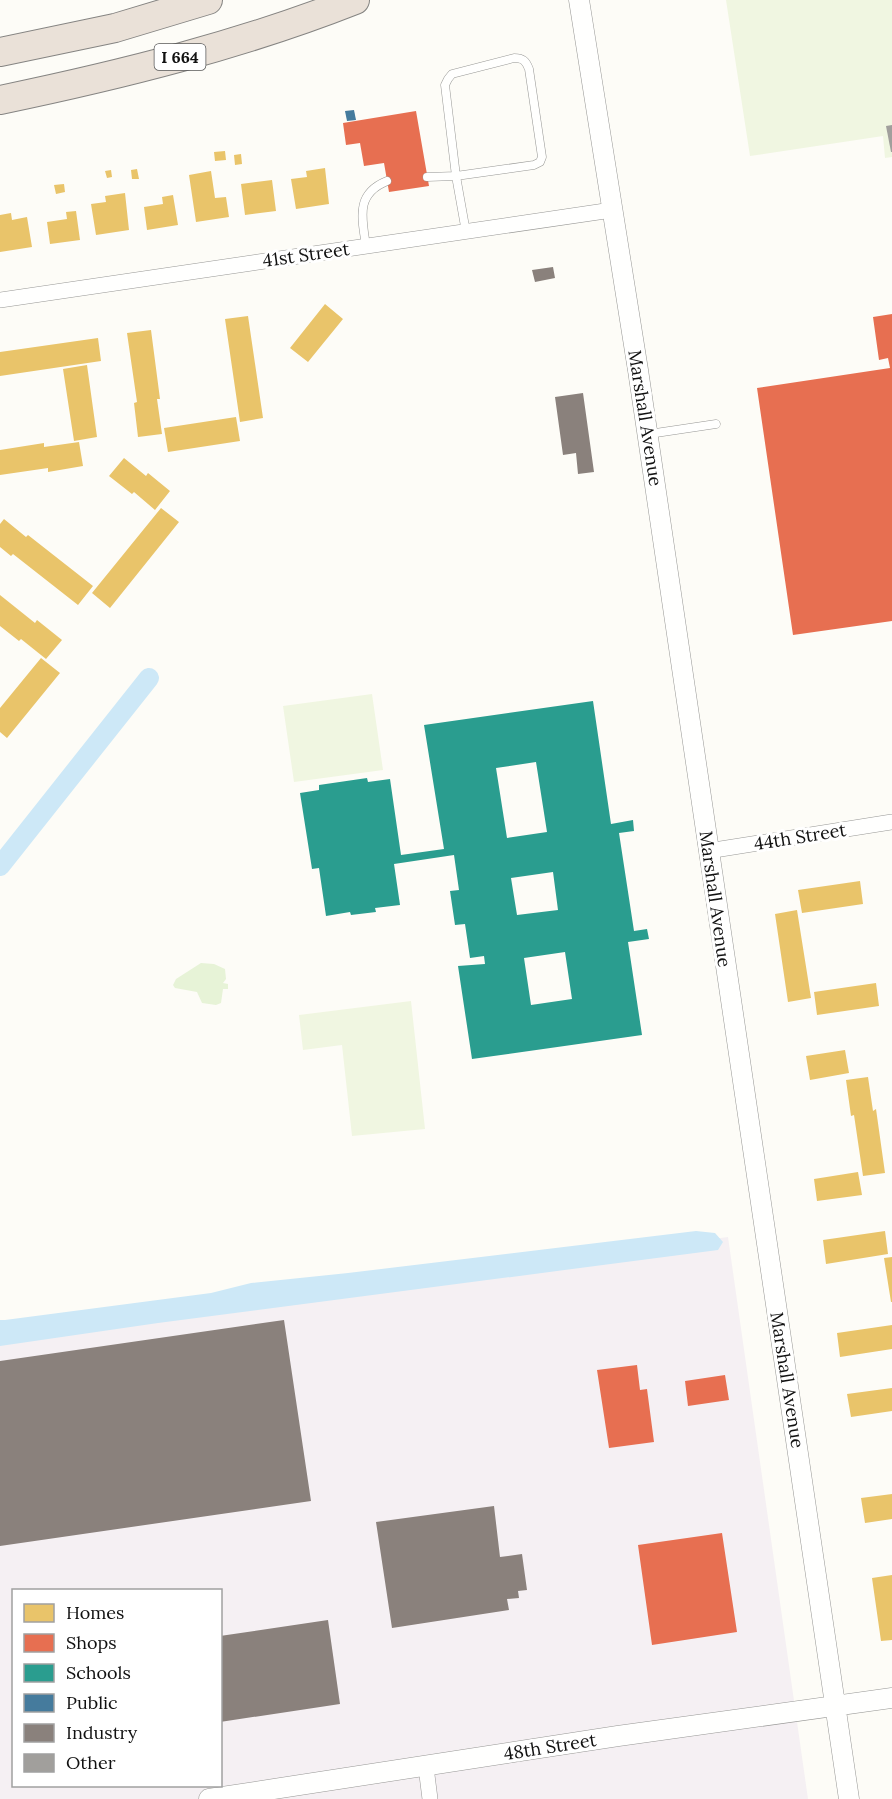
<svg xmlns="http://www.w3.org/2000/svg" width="892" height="1799" font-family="Lora,serif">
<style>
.industrial{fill:#f5f0f3;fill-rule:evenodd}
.green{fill:#e7f3d7}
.pitch{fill:#f0f6e1}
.water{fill:#cde8f7}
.homes{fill:#e9c46a}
.shops{fill:#e76f51}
.schools{fill:#2a9d8f;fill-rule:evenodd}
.public{fill:#457b9d}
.industry{fill:#8a817c}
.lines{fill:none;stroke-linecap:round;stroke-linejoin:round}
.canal{stroke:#cde8f7;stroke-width:20}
.building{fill:#a19f9c}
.service-casing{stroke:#979795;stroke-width:9}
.minor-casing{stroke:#979795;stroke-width:16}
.tertiary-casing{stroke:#979795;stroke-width:21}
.motorway-casing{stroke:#858482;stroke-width:30}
.service{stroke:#fffffe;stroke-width:8}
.minor{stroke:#fffffe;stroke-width:15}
.tertiary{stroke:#fffffe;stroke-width:20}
.motorway{stroke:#eae1d8;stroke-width:28}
.labels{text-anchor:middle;stroke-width:6;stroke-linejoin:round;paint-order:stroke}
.shield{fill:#fff;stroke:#585858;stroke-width:1.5}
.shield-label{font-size:16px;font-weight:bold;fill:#111}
.street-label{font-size:18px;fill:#111;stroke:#fff}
</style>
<rect width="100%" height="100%" fill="#fdfcf7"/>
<path class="industrial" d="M 728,1237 L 808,1799 L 0,1799 L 0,1339 L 317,1291 ZM 14,1590 L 220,1590 L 220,1786 L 14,1786 Z"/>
<path class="green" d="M 201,963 L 214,964 L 225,969 L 226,979 L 223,983 L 228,984 L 228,989 L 223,989 L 221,1003 L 216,1005 L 202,1003 L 197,992 L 175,988 L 173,985 L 176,979 Z"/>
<path class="pitch" d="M 726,0 L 892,0 L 892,157 L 885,158 L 883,136 L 750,156 Z
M 372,694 L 383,770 L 294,782 L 283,706 Z
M 411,1001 L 425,1129 L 352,1136 L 342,1045 L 303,1050 L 299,1015 Z"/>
<path class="water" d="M 696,1231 L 715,1233 L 723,1242 L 718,1250 L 158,1323 L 0,1346 L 0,1320 L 5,1320 L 211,1293 L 251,1283 L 348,1273 Z"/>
<path class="homes" d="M 225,151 L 226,160 L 215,161 L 214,152 Z
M 241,154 L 242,164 L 235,165 L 234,155 Z
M 325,168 L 329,204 L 296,209 L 291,179 L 307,177 L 306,171 Z
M 137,169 L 139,179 L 132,179 L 131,170 Z
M 111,170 L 112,177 L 107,178 L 105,171 Z
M 211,171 L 215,198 L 226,197 L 229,217 L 196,222 L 189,175 Z
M 272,180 L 276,211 L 245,215 L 241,184 Z
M 64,184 L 65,192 L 56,194 L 54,185 Z
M 125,193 L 129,230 L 96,235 L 91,204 L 106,202 L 105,196 Z
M 173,195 L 178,225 L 147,230 L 144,207 L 163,204 L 162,197 Z
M 76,211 L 80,240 L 50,244 L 47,222 L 67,219 L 66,212 Z
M 11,213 L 12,220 L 27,217 L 32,247 L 0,252 L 0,215 Z
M 325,304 L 343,319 L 308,362 L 290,348 Z
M 248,316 L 263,418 L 240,422 L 225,319 Z
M 151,330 L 160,399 L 157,399 L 162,434 L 138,437 L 134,403 L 137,402 L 127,333 Z
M 98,338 L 101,361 L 0,376 L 0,352 Z
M 87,365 L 97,437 L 74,441 L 63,369 Z
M 236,417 L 240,441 L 168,452 L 164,428 Z
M 79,442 L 83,466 L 48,472 L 48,468 L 0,475 L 0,450 L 44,443 L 44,447 Z
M 124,458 L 146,476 L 148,473 L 170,491 L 155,510 L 134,492 L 132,494 L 109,476 Z
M 161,508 L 179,522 L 110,608 L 92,593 Z
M 4,519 L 26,537 L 28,535 L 93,586 L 78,605 L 13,554 L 11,556 L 0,547 L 0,524 Z
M 0,595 L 35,623 L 37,620 L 62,640 L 46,659 L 21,639 L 19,641 L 0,626 Z
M 41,658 L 60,673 L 7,738 L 0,732 L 0,708 Z
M 860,881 L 863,904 L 802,913 L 798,890 Z
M 797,910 L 811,998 L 788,1002 L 775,914 Z
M 876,983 L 879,1006 L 817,1015 L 814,992 Z
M 845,1050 L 849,1073 L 810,1080 L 806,1056 Z
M 868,1077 L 873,1111 L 876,1109 L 885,1173 L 863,1176 L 854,1115 L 851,1116 L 846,1080 Z
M 858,1172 L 862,1195 L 817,1201 L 814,1179 Z
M 885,1231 L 888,1254 L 826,1264 L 823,1240 Z
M 892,1257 L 892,1302 L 891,1302 L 884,1258 Z
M 892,1325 L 892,1349 L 840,1357 L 837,1333 Z
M 892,1388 L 892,1411 L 851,1417 L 847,1394 Z
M 892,1494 L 892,1519 L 865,1523 L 861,1498 Z
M 892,1575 L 892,1640 L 881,1641 L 872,1578 Z"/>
<path class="shops" d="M 416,111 L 429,186 L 389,192 L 384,163 L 364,166 L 360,143 L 346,145 L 343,123 Z
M 892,314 L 892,621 L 793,635 L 757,388 L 890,368 L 888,358 L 879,360 L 873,317 Z
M 637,1365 L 640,1390 L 647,1389 L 654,1442 L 609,1448 L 597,1370 Z
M 725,1375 L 729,1400 L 688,1406 L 685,1381 Z
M 722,1533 L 737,1632 L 652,1645 L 638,1545 Z"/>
<path class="schools" d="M 593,701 L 611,824 L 633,820 L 634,831 L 619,833 L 634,931 L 647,929 L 649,939 L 628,942 L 642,1035 L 472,1059 L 458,966 L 485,964 L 484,956 L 470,958 L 465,924 L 455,925 L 450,891 L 459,890 L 454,855 L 394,864 L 400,905 L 375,908 L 376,912 L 351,915 L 350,912 L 326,916 L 319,868 L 312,869 L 300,793 L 319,790 L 319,785 L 367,778 L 368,782 L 390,779 L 401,855 L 444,849 L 424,725 ZM 536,762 L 547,832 L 507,838 L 496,768 ZM 553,872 L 558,910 L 517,915 L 511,878 ZM 565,952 L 572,999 L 531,1005 L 524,958 Z"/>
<path class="public" d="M 354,110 L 356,120 L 347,121 L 345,111 Z"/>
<path class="industry" d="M 553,267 L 555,278 L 535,282 L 532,270 Z
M 583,393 L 594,472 L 578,474 L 576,453 L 563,455 L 555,397 Z
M 284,1320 L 311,1501 L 0,1546 L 0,1361 Z
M 494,1506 L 500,1557 L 522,1554 L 527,1590 L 518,1591 L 519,1598 L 507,1599 L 509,1610 L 392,1628 L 376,1522 Z
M 328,1620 L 340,1704 L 220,1722 L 220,1636 Z"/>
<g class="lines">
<path class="canal" d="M 0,866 L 149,678"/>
</g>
<path class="building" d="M 892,125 L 892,152 L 891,152 L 886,126 Z"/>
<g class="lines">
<defs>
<path id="service" d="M 427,177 L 456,176 L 445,85 L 448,79 L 452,74 L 514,58 C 523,58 526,61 529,69 L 542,157 L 540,162 L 534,165 L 456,176 L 466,232
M 366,246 C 362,218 355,194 387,181
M 649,434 L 716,424"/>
<path id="minor" d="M 0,300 L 612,210
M 708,851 L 892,822
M 426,1767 L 430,1799"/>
<path id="tertiary" d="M 579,0 L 638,370 L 849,1799
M 209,1799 L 618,1736 L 892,1698"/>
<path id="motorway" d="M 0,52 L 115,28 L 208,0
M 0,100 C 120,75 241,45 355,0"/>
</defs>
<use href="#service" class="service-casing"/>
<use href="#minor" class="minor-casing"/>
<use href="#tertiary" class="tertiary-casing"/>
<use href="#motorway" class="motorway-casing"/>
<use href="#service" class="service"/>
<use href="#minor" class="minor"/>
<use href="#tertiary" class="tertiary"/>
<use href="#motorway" class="motorway"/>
</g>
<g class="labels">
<rect class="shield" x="154.5" y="44" width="51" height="26" rx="4.5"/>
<g class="shield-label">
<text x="180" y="63">I 664</text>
</g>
<g class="street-label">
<text transform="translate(306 255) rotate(-8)" y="6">41st Street</text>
<text transform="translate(645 418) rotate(81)" y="6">Marshall Avenue</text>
<text transform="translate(800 837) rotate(-9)" y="6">44th Street</text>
<text transform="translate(715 899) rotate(82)" y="6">Marshall Avenue</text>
<text transform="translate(787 1380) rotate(81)" y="6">Marshall Avenue</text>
<text transform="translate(550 1747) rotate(-9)" y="6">48th Street</text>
</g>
</g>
<rect x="12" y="1589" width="210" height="198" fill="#ffffff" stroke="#a0a0a0" stroke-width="1.5"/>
<rect x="24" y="1604" width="30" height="18" fill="#e9c46a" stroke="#a0a0a0" stroke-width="1.5"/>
<text x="66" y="1619" font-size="18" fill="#111111">Homes</text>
<rect x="24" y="1634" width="30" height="18" fill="#e76f51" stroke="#a0a0a0" stroke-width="1.5"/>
<text x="66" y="1649" font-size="18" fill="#111111">Shops</text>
<rect x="24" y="1664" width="30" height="18" fill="#2a9d8f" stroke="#a0a0a0" stroke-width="1.5"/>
<text x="66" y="1679" font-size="18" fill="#111111">Schools</text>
<rect x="24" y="1694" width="30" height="18" fill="#457b9d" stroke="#a0a0a0" stroke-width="1.5"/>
<text x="66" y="1709" font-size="18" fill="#111111">Public</text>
<rect x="24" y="1724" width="30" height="18" fill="#8a817c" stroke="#a0a0a0" stroke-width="1.5"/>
<text x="66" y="1739" font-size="18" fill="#111111">Industry</text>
<rect x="24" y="1754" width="30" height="18" fill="#a19f9c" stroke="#a0a0a0" stroke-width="1.5"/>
<text x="66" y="1769" font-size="18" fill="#111111">Other</text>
</svg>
